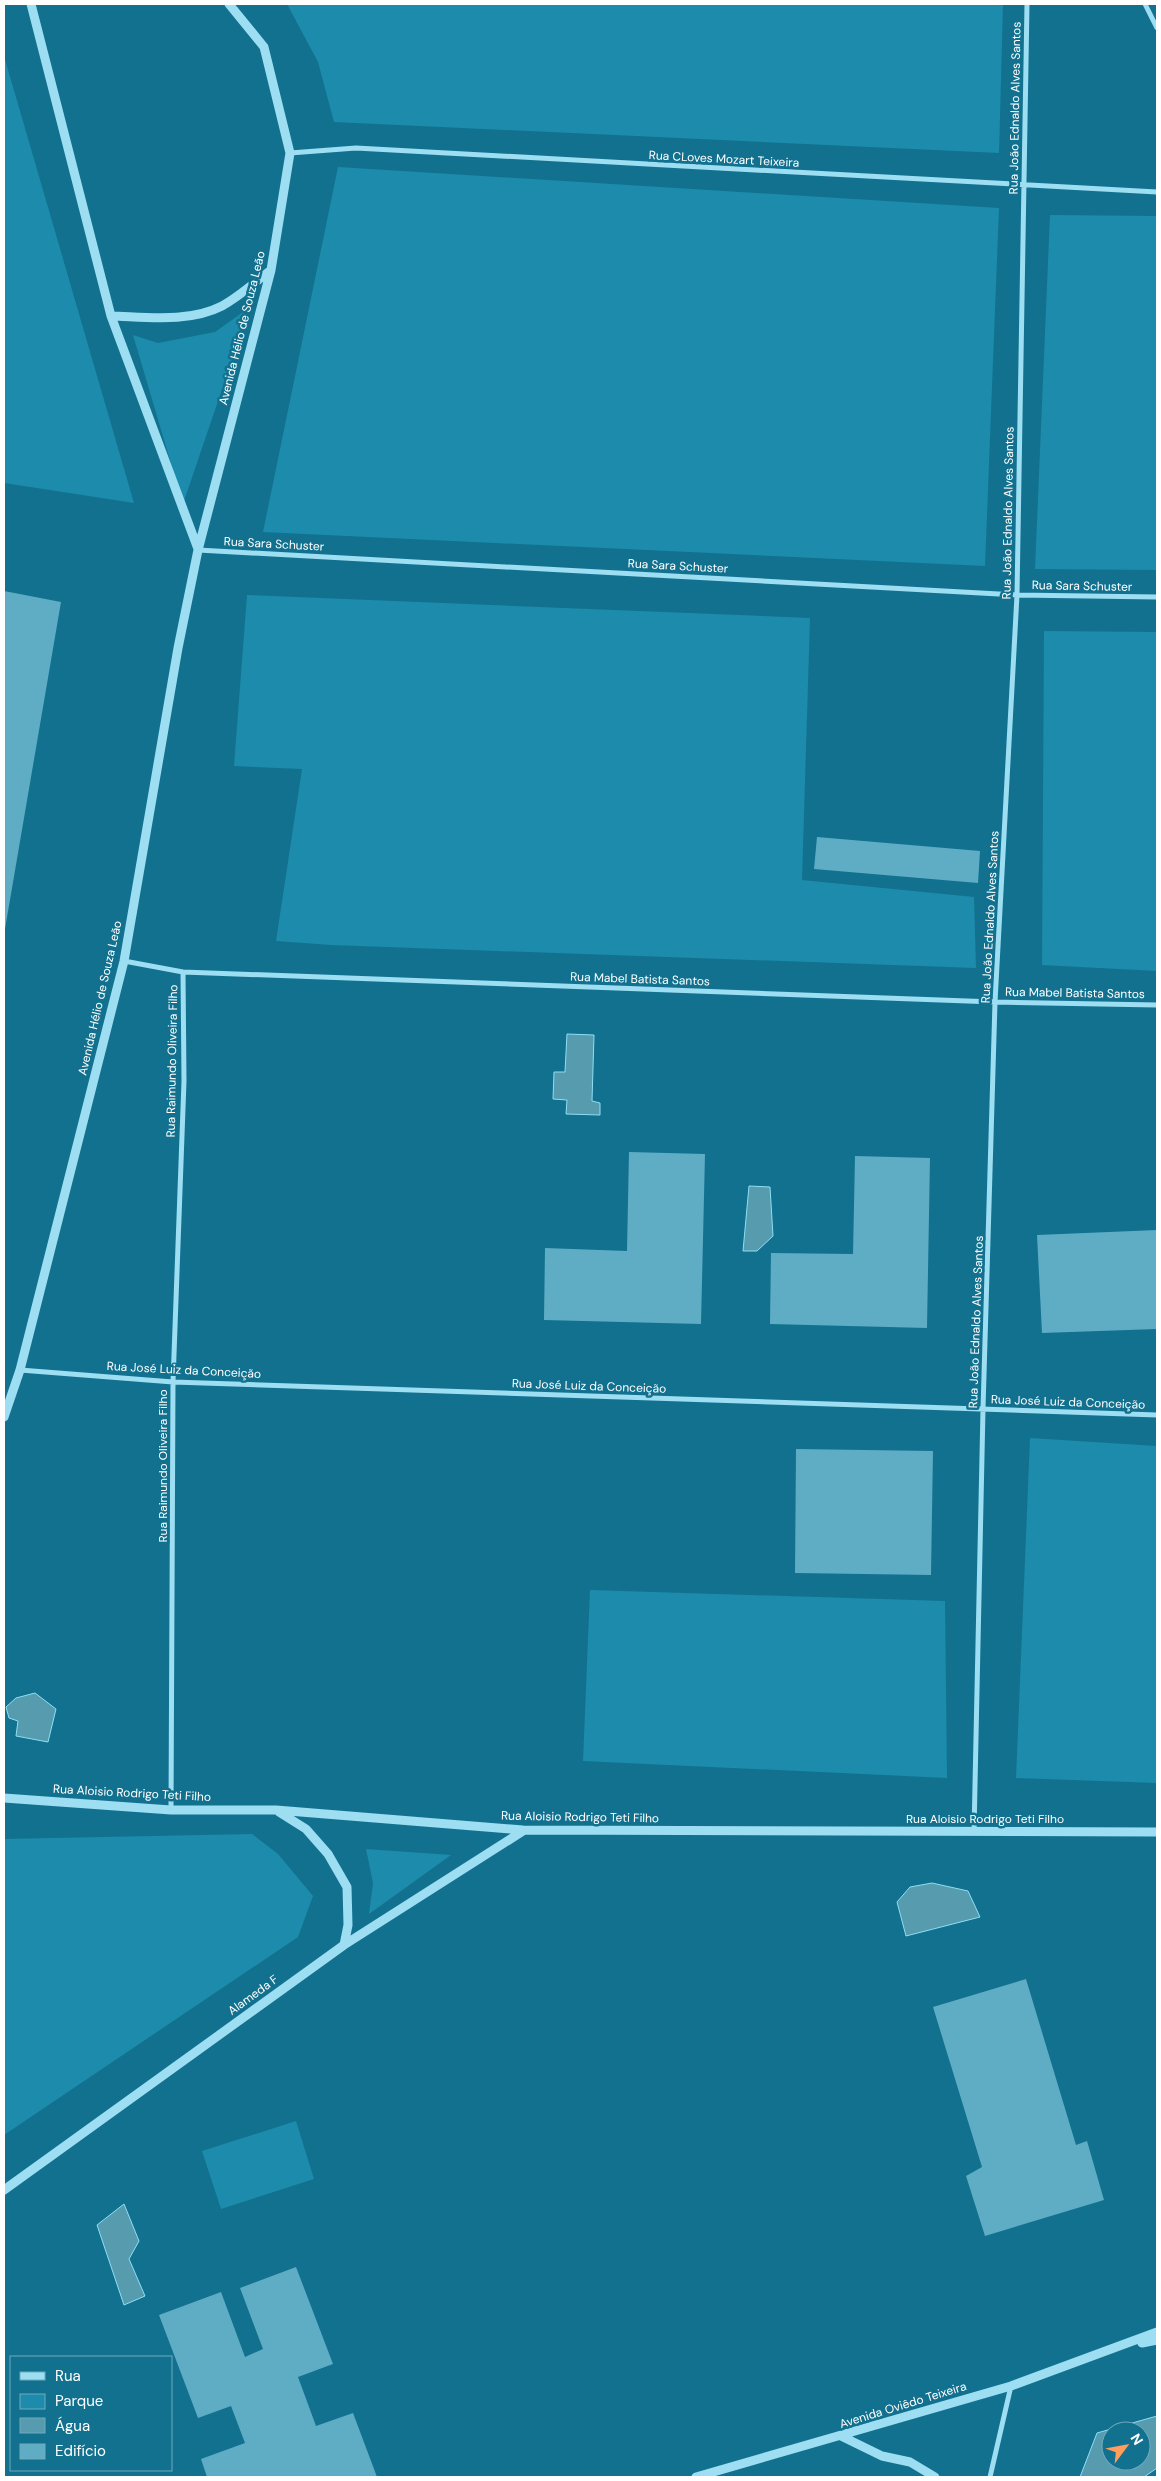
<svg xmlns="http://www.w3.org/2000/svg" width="1161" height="2481" font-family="'DM Sans',sans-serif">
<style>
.green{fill:#1d8bac}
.water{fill:#579baf;stroke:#8edff5;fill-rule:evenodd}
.building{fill:#5eadc5}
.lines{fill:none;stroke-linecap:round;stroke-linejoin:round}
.minor{stroke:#9ddef2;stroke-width:5}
.tertiary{stroke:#9ddef2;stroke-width:9}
.labels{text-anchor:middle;stroke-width:5;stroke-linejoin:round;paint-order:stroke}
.street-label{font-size:12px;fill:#fff;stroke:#12718f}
</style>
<rect width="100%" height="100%" fill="#12718f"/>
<path class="green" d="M 287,4 L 1003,4 L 999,153 L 334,122 L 318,62 Z
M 4,56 L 134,503 L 4,483 Z
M 338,167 L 999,208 L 985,566 L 263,532 Z
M 1050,215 L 1157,216 L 1157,570 L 1035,569 Z
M 250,307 L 183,504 L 133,335 L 158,343 L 215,332 Z
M 247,595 L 810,618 L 802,880 L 974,897 L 976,968 L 331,945 L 276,941 L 302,769 L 234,766 Z
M 1044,631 L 1157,632 L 1157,971 L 1042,965 Z
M 1030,1438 L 1157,1446 L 1157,1783 L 1016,1778 Z
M 590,1590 L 945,1601 L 947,1778 L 583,1761 Z
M 252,1834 L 278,1854 L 313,1896 L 298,1937 L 4,2135 L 4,1839 Z
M 366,1849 L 451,1855 L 369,1914 L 373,1883 Z
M 296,2121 L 314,2179 L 221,2209 L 202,2151 Z"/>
<path class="water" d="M 567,1034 L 594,1035 L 592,1101 L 600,1103 L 600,1115 L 566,1114 L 567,1100 L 553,1099 L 554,1072 L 565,1072 Z
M 749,1186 L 770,1187 L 773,1236 L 757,1251 L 743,1251 Z
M 35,1693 L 56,1709 L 48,1742 L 16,1736 L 18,1721 L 9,1718 L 6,1707 L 16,1698 Z
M 932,1883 L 968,1891 L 980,1917 L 906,1936 L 897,1902 L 910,1887 Z
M 124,2204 L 139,2241 L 129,2259 L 145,2296 L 124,2305 L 97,2225 Z
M 1157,2416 L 1157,2468 L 1144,2477 L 1080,2477 L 1097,2433 ZM 1111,2431 L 1141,2431 L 1141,2461 L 1111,2461 Z"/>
<path class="building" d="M 4,591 L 61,602 L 5,929 L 4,928 Z
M 817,837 L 980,851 L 978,883 L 814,869 Z
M 629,1152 L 705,1154 L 701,1324 L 544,1320 L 545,1248 L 627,1251 Z
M 855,1156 L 930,1158 L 927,1328 L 770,1324 L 771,1253 L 853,1254 Z
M 1157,1230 L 1157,1329 L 1042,1333 L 1037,1235 Z
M 796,1449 L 933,1451 L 931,1575 L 795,1573 Z
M 1026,1979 L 1076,2145 L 1087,2141 L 1104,2200 L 985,2236 L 966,2176 L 982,2167 L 933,2007 Z
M 296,2267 L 333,2364 L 298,2377 L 316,2426 L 353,2413 L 377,2477 L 207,2477 L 201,2459 L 245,2443 L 231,2406 L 198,2418 L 159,2315 L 221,2292 L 245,2357 L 263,2349 L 240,2288 Z"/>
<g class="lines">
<path class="minor" d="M 1145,4 L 1157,28
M 290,153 L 356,148 L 1157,192
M 198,550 L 1017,595 L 1157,597
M 124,961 L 183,972 L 995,1002 L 1157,1005
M 20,1370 L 173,1382 L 1157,1415
M 171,1810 L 173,1382 L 184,1081 L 183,972
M 974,1832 L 983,1409 L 995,1002 L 1017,595 L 1027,4
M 990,2477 L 1011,2386"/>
<path class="tertiary" d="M 31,4 L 111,316 L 198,549
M 111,316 C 146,317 189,323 222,306 C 239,297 255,282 271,270
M 4,1417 L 20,1370 L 124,961 L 178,648 L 198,550 L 271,270 L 290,153 L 264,47 L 229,4
M 4,1798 L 171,1810 L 276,1810 L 523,1830 L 1157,1832
M 279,1812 L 306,1829 L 328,1854 L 347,1887 L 348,1925 L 344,1945
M 4,2190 L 344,1945 L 523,1831
M 1142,2343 L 1157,2340
M 841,2436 L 882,2456 L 910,2462 L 935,2477
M 696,2477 L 1011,2386 L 1157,2332"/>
</g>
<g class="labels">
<g class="street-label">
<text transform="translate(1015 108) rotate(-89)" y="4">Rua João Ednaldo Alves Santos</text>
<text transform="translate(724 159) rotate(3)" y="4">Rua CLoves Mozart Teixeira</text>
<text transform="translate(242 328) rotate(-76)" y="4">Avenida Hélio de Souza Leão</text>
<text transform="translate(1008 513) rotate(-89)" y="4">Rua João Ednaldo Alves Santos</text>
<text transform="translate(274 544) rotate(3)" y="4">Rua Sara Schuster</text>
<text transform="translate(678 566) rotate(3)" y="4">Rua Sara Schuster</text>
<text transform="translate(1082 586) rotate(1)" y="4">Rua Sara Schuster</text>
<text transform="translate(990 917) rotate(-87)" y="4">Rua João Ednaldo Alves Santos</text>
<text transform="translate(640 979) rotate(2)" y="4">Rua Mabel Batista Santos</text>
<text transform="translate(1075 993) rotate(1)" y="4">Rua Mabel Batista Santos</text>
<text transform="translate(100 998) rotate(-77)" y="4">Avenida Hélio de Souza Leão</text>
<text transform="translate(172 1061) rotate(-89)" y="4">Rua Raimundo Oliveira Filho</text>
<text transform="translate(976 1322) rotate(-88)" y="4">Rua João Ednaldo Alves Santos</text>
<text transform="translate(184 1370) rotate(3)" y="4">Rua José Luiz da Conceição</text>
<text transform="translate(589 1386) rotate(2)" y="4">Rua José Luiz da Conceição</text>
<text transform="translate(1068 1402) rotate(2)" y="4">Rua José Luiz da Conceição</text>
<text transform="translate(163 1466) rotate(-90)" y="4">Rua Raimundo Oliveira Filho</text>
<text transform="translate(132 1793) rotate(3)" y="4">Rua Aloisio Rodrigo Teti Filho</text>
<text transform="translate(580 1817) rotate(1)" y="4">Rua Aloisio Rodrigo Teti Filho</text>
<text x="985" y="1823">Rua Aloisio Rodrigo Teti Filho</text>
<text transform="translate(253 1995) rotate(-36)" y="4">Alameda F</text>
<text transform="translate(903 2405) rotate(-17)" y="4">Avenida Oviêdo Teixeira</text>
</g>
</g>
<rect width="1161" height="2481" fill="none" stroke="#ffffff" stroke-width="10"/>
<rect x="10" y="2356" width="162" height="115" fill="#12718f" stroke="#71aabc"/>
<rect x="20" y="2372" width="25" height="8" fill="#9ddef2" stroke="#71aabc"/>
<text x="55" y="2381" font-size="15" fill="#ffffff">Rua</text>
<rect x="20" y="2394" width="25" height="15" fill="#1d8bac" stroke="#71aabc"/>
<text x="55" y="2406" font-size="15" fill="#ffffff">Parque</text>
<rect x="20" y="2418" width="25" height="15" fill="#579baf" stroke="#71aabc"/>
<text x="55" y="2431" font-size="15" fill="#ffffff">Água</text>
<rect x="20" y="2444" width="25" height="15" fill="#5eadc5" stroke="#71aabc"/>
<text x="55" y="2456" font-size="15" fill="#ffffff">Edifício</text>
<g transform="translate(1126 2446) rotate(58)"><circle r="24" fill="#12718f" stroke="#71aabc"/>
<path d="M0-4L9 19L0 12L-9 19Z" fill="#ff9d5d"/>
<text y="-8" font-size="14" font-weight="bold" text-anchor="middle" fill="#ffffff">N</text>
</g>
</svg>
